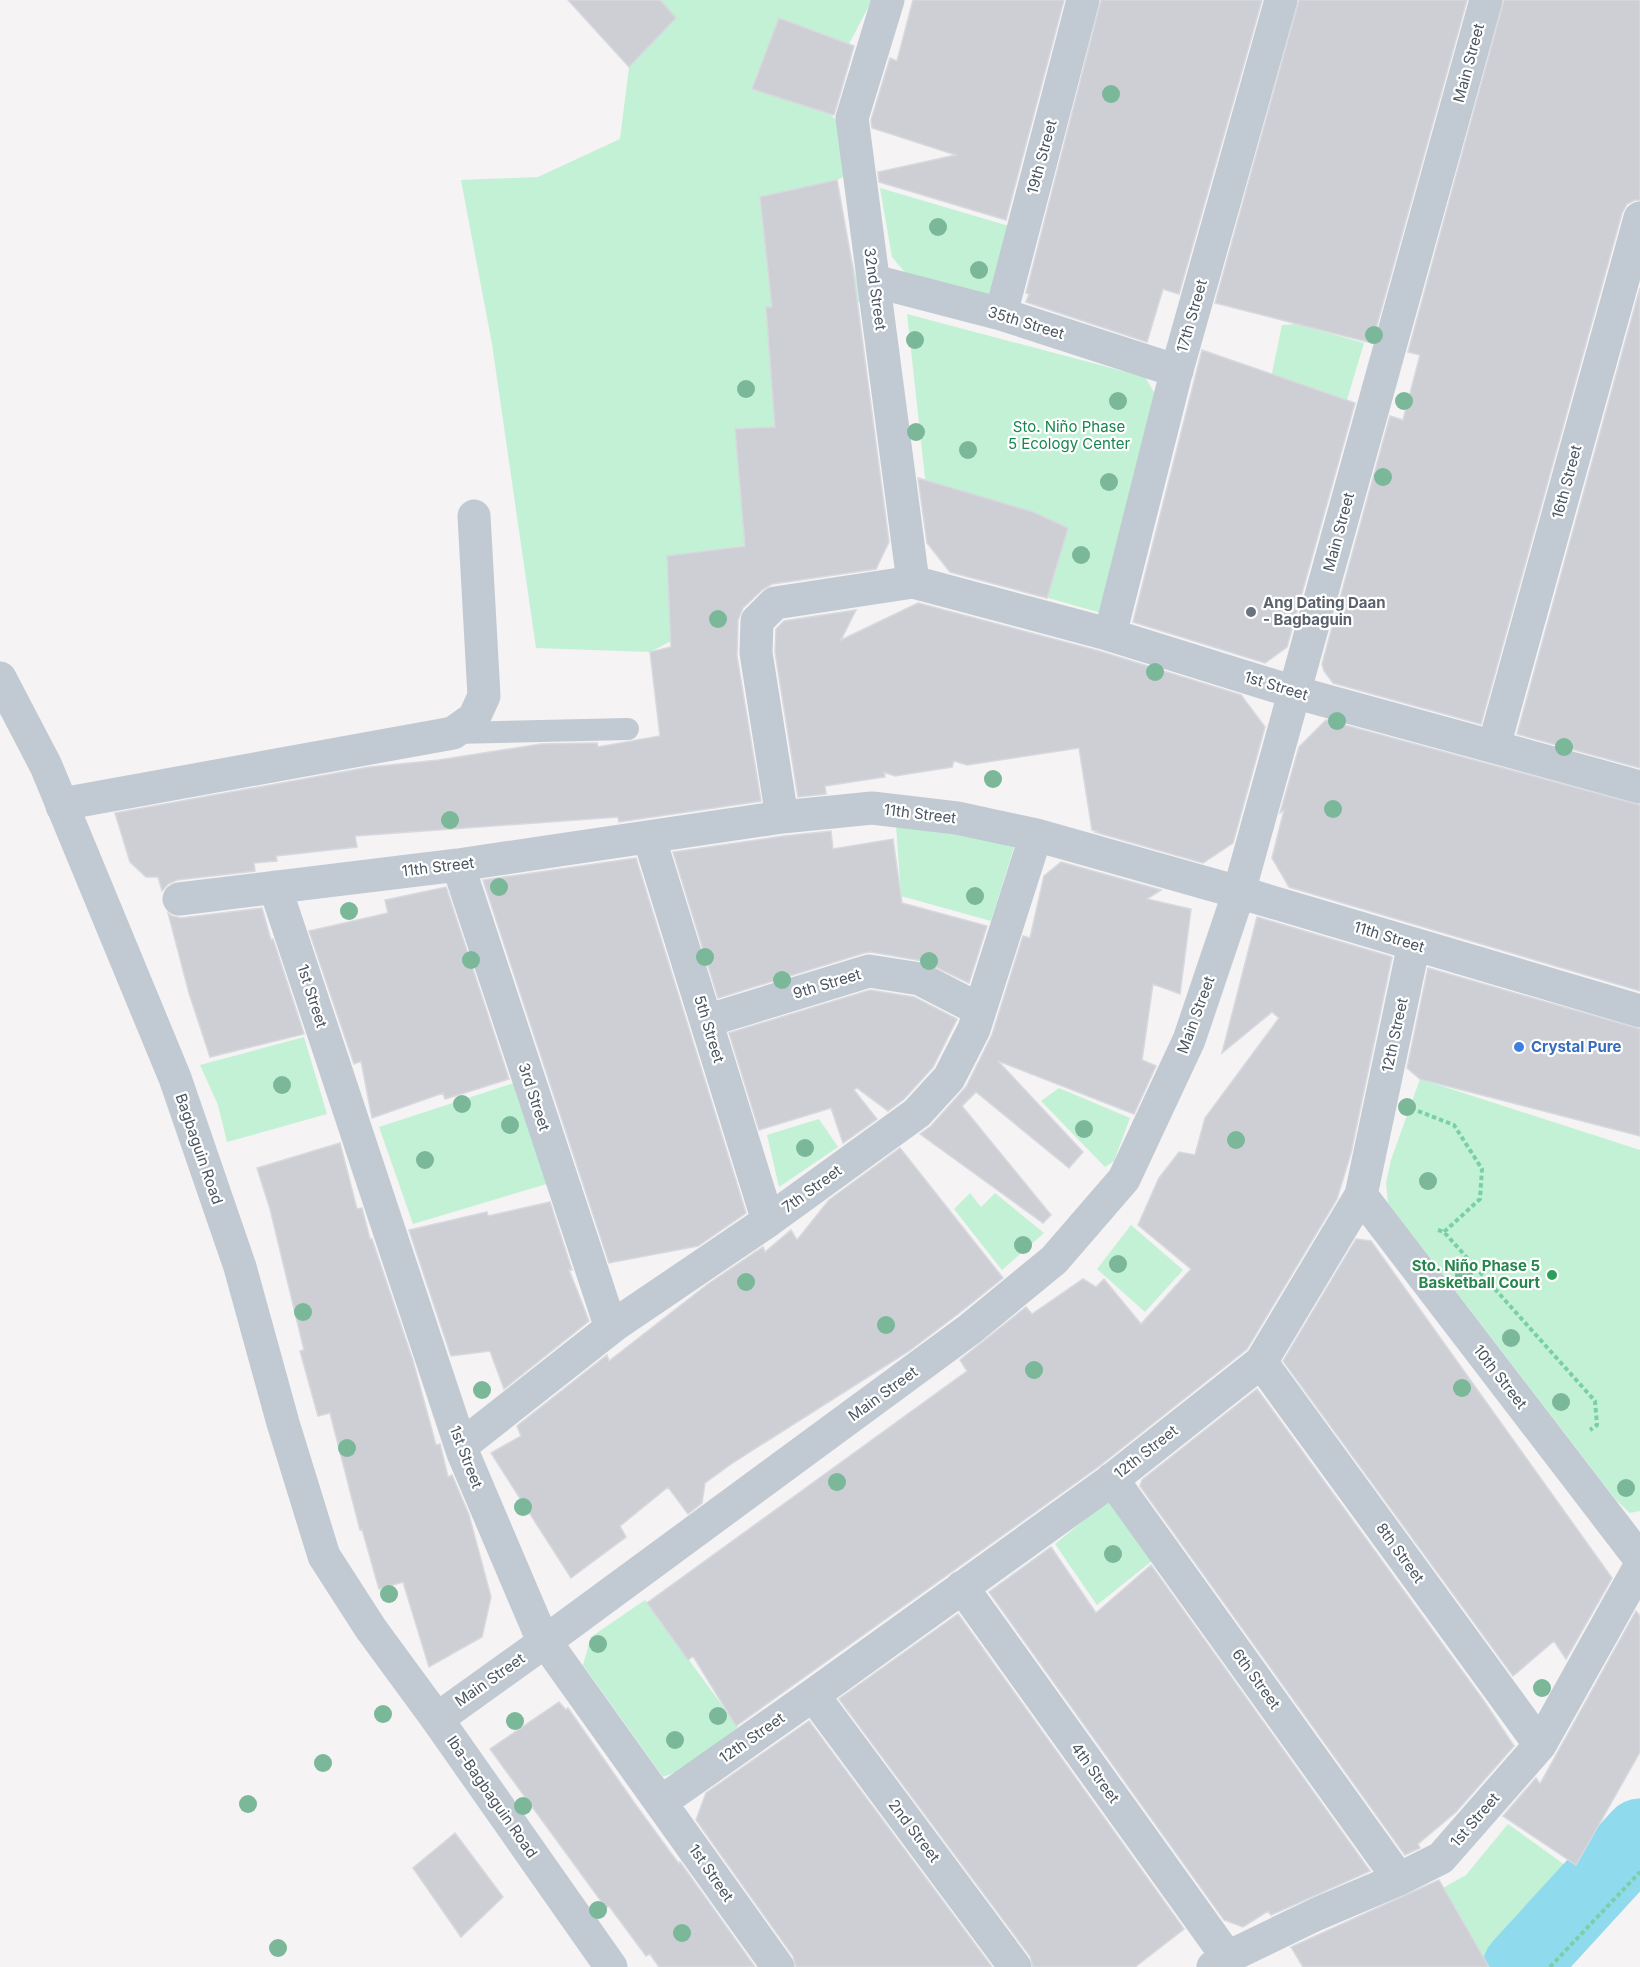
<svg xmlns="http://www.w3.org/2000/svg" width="1640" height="1967" font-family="Inter,sans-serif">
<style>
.green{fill:#c3f1d5}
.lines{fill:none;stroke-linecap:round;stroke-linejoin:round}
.river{stroke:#90daee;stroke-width:75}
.building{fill:#cdcfd5;stroke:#d7d9de;stroke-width:1.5}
.path{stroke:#7ad0a6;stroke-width:4;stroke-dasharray:4.5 3;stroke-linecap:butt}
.service{stroke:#c1cad2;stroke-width:22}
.minor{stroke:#c1cad2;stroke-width:33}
.tertiary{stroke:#c1cad2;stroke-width:33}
.tree{fill:#7bb799}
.worship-dot{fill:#6b7280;stroke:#fff;stroke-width:2}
.shop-dot{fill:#3f7fe0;stroke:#fff;stroke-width:2}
.leisure-dot{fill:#2e9e5b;stroke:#fff;stroke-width:2}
.labels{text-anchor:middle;stroke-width:4.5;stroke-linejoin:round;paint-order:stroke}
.street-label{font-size:15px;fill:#4a5661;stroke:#fff}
.park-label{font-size:15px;fill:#17864f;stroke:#fff}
.worship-label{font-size:15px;font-weight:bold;fill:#5b616d;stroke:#fff;text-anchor:start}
.shop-label{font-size:15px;font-weight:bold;fill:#366cbe;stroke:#fff;text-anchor:start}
.leisure-label{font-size:15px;font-weight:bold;fill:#27864d;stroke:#fff;text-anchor:end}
</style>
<rect width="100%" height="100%" fill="#f5f3f3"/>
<path class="green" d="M 660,0 L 872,0 L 849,44 L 779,18 L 753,89 L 830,114 L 839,123 L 847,175 L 837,180 L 760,197 L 767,260 L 849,247 L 862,302 L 766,308 L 775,427 L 735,429 L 740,488 L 782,540 L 667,556 L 671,641 L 650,652 L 536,648 L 492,344 L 461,180 L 538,177 L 620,139 L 629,67 L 676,18 Z
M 880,188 L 1009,226 L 989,297 L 908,276 L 892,257 Z
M 907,314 L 1145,377 L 1158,399 L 1101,613 L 947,569 L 933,550 Z
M 1297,324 L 1364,343 L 1347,400 L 1271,378 L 1282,325 Z
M 896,825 L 954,829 L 1015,844 L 991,921 L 901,896 Z
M 304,1037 L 327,1114 L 227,1142 L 218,1105 L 200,1065 Z
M 1420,1079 L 1640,1150 L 1640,1511 L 1630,1513 L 1616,1500 L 1388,1203 L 1386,1183 L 1391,1160 Z
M 520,1081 L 550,1183 L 413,1224 L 379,1127 Z
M 1059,1088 L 1130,1118 L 1114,1161 L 1105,1167 L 1041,1101 Z
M 819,1119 L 838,1147 L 779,1187 L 767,1135 Z
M 970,1193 L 981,1207 L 995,1193 L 1044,1233 L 1002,1270 L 954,1209 Z
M 1131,1225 L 1183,1270 L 1145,1312 L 1097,1269 Z
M 1111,1498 L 1153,1560 L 1097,1605 L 1055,1544 Z
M 645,1600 L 738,1727 L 681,1770 L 663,1777 L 583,1665 L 591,1637 Z
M 1508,1824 L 1576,1873 L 1544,1930 L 1497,1967 L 1489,1967 L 1443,1888 L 1466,1875 Z"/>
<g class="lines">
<path class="river" d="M 1520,1967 L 1640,1836"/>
</g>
<path class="building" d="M 568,0 L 660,0 L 676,18 L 629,67 Z
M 913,0 L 1064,0 L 1006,220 L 879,182 L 878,172 L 956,155 L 872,128 L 871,120 L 890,58 L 897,61 Z
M 1101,0 L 1262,0 L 1179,294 L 1163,289 L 1147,342 L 1026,302 L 1029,294 L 1026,293 Z
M 1299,0 L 1467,0 L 1372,343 L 1215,303 Z
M 1504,0 L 1640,0 L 1640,200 L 1635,200 L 1627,204 L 1622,213 L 1481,724 L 1333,683 L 1324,671 L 1322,664 L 1390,416 L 1403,420 L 1420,355 L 1408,352 Z
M 779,18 L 854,46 L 834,115 L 752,89 Z
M 837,180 L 853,269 L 889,542 L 876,569 L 772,584 L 762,590 L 743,608 L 738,620 L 737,656 L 761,801 L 619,822 L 618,817 L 355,836 L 357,847 L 276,856 L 277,861 L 254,863 L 255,871 L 177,880 L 168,884 L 162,891 L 158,877 L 146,877 L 130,862 L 115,813 L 370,767 L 439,760 L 541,744 L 597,743 L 598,747 L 660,736 L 650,652 L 671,647 L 667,556 L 745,546 L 735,429 L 775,427 L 766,307 L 772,307 L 760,197 Z
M 1640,288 L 1640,768 L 1517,734 Z
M 1202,350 L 1355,403 L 1287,647 L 1265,663 L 1133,622 Z
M 918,478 L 1033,512 L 1068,528 L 1047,598 L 950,572 L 927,543 Z
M 918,603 L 1099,651 L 1241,695 L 1265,727 L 1233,843 L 1203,863 L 1095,832 L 1097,831 L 1092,830 L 1079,748 L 967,765 L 954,761 L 952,767 L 895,776 L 884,772 L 885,777 L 825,786 L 826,794 L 798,797 L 775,652 L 776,629 L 784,621 L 856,610 L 841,640 Z
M 1326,720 L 1640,805 L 1640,991 L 1289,887 L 1272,858 L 1284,810 L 1280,813 L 1299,747 Z
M 831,831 L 833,849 L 893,839 L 902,903 L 987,926 L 969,983 L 923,961 L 871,952 L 864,953 L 718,998 L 673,852 L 784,836 Z
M 636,858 L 746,1213 L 698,1246 L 609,1263 L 483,880 Z
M 1061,862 L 1161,890 L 1147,899 L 1191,909 L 1180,994 L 1153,984 L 1142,1060 L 1156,1066 L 1134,1114 L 998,1061 L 1083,1152 L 1069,1168 L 976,1092 L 962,1106 L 1051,1215 L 1043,1223 L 920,1134 L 931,1126 L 966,1087 L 992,1035 L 1023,936 L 1030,938 L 1044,876 Z
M 446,887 L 509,1079 L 445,1099 L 443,1093 L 372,1118 L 361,1061 L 354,1064 L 309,931 L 388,913 L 385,900 Z
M 262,908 L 271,940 L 273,939 L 304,1034 L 210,1057 L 189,993 L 168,913 L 172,916 L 181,918 Z
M 1257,917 L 1392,957 L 1351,1153 L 1337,1199 L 1247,1349 L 1098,1467 L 736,1726 L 693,1656 L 688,1660 L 647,1603 L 967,1371 L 960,1360 L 1026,1307 L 1032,1314 L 1083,1279 L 1096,1287 L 1104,1279 L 1141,1324 L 1191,1269 L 1138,1225 L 1159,1178 L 1179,1152 L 1195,1155 L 1205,1118 L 1279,1018 L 1272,1012 L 1222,1053 Z
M 1428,968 L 1640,1029 L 1640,1136 L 1420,1079 L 1407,1068 Z
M 870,990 L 914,997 L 957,1019 L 933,1067 L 904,1099 L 888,1111 L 857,1088 L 854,1090 L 877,1119 L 843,1143 L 831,1108 L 759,1130 L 729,1033 Z
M 340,1143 L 357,1209 L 362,1208 L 370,1239 L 372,1239 L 413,1361 L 436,1445 L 440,1444 L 448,1477 L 452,1475 L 469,1515 L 491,1597 L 482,1637 L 429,1667 L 403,1582 L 379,1589 L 362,1529 L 360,1530 L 330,1413 L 318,1416 L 300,1351 L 304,1350 L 270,1209 L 257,1168 Z
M 900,1148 L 1003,1278 L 958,1314 L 909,1351 L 734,1462 L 705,1483 L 702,1503 L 688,1514 L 668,1487 L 620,1526 L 626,1537 L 571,1578 L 491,1453 L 521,1436 L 517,1426 L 607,1355 L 609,1361 L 708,1284 L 763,1247 L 765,1252 L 791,1230 L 797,1240 L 829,1200 Z
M 550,1202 L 572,1270 L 569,1270 L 589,1321 L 504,1389 L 490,1351 L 451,1356 L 409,1230 L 487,1212 L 488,1216 Z
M 1356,1239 L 1371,1241 L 1612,1578 L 1566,1659 L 1554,1641 L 1513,1676 L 1283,1361 Z
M 1257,1389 L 1484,1701 L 1514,1746 L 1456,1812 L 1418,1844 L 1420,1848 L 1405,1855 L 1140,1486 L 1142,1480 Z
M 1051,1547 L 1096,1613 L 1151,1565 L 1370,1871 L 1271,1915 L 1268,1911 L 1243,1927 L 1224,1920 L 989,1592 Z
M 1636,1611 L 1640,1616 L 1640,1752 L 1576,1865 L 1503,1816 L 1536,1778 L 1540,1784 Z
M 958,1614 L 1184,1929 L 1135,1967 L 1033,1967 L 1030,1956 L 839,1699 Z
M 559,1702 L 566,1710 L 568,1708 L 638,1808 L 679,1864 L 680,1862 L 755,1967 L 659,1967 L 650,1954 L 646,1956 L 609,1906 L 606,1908 L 490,1749 Z
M 809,1721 L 992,1967 L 796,1967 L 793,1956 L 696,1820 L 706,1793 Z
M 455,1833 L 503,1897 L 461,1937 L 413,1868 Z
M 1439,1880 L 1489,1967 L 1303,1967 L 1291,1947 Z"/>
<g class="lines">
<path class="path" d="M 1418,1111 L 1454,1125 L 1482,1169 L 1480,1199 L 1444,1232
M 1438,1230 L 1444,1232 L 1595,1401 L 1597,1425 L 1590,1430
M 1550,1967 L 1640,1872"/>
<path class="service" d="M 453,733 L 628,729"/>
<path class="minor" d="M 888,0 L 852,118 L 913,582
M 874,281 L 1001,314 L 1177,371
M 1001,314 L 1083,0
M 1110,635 L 1175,377 L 1281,0
M 1494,746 L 1640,218
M 62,806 L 73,802 L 453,733 L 474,718 L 484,696 L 474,516
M 782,817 L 756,653 L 757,621 L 775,603 L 913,582 L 1104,633 L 1294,692 L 1640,787
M 649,837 L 768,1221
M 458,865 L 611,1328
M 275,887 L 463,1453 L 540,1634 L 778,1967
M 179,899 L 458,865 L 782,817 L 872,808 L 957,818 L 1036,835 L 1252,896 L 1640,1011
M 706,1021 L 869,971 L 920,979 L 980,1010
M 1361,1195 L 1640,1559
M 1261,1362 L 1540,1745
M 461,1446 L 616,1324 L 768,1221 L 917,1113 L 949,1078 L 974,1029 L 1036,835
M 1112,1479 L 1399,1879
M 962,1587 L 1228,1958
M 813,1695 L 1015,1967
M 437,1719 L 550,1638 L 970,1329 L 1054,1260 L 1124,1179 L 1189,1040 L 1239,892 L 1486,0
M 661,1802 L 813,1695 L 1109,1482 L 1261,1362 L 1361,1195 L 1414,944
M 1213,1967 L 1232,1955 L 1317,1914 L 1399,1879 L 1441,1858 L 1540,1745 L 1640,1566"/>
<path class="tertiary" d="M 0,678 L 46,766 L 175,1078 L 240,1267 L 283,1423 L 324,1556 L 371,1629 L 437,1719 L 611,1967"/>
</g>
<g class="tree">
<circle cx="1111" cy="94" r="9"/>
<circle cx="938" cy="227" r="9"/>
<circle cx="979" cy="270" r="9"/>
<circle cx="1374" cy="335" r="9"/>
<circle cx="915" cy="340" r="9"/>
<circle cx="746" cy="389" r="9"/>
<circle cx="1118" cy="401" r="9"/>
<circle cx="1404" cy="401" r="9"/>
<circle cx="916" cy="432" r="9"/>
<circle cx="968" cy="450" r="9"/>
<circle cx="1383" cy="477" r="9"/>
<circle cx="1109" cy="482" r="9"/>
<circle cx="1081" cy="555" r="9"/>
<circle cx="718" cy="619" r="9"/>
<circle cx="1155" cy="672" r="9"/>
<circle cx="1337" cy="721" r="9"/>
<circle cx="1564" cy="747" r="9"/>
<circle cx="993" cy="779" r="9"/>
<circle cx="1333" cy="809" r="9"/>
<circle cx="450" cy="820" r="9"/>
<circle cx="499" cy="887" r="9"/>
<circle cx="975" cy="896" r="9"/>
<circle cx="349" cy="911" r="9"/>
<circle cx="705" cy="957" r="9"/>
<circle cx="471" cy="960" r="9"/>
<circle cx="929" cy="961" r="9"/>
<circle cx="782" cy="980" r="9"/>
<circle cx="282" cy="1085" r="9"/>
<circle cx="462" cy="1104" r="9"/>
<circle cx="1407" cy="1107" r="9"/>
<circle cx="510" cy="1125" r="9"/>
<circle cx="1084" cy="1129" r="9"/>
<circle cx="1236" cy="1140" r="9"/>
<circle cx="805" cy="1148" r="9"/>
<circle cx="425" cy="1160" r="9"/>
<circle cx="1428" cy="1181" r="9"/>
<circle cx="1023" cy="1245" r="9"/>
<circle cx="1118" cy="1264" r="9"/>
<circle cx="1464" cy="1275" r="9"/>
<circle cx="746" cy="1282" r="9"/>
<circle cx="303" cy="1312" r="9"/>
<circle cx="886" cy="1325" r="9"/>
<circle cx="1511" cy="1338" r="9"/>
<circle cx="1034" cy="1370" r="9"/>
<circle cx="1462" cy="1388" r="9"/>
<circle cx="482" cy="1390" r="9"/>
<circle cx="1561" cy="1402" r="9"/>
<circle cx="347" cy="1448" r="9"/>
<circle cx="837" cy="1482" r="9"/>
<circle cx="1626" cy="1488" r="9"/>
<circle cx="523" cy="1507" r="9"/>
<circle cx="1113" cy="1554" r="9"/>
<circle cx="389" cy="1594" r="9"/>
<circle cx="598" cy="1644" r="9"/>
<circle cx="1542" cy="1688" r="9"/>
<circle cx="383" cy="1714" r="9"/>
<circle cx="718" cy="1716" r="9"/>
<circle cx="515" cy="1721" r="9"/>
<circle cx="675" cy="1740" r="9"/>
<circle cx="323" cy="1763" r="9"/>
<circle cx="248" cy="1804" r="9"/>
<circle cx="523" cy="1806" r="9"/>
<circle cx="598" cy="1910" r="9"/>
<circle cx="682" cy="1933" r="9"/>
<circle cx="278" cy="1948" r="9"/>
</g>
<circle class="worship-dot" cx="1251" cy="612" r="6"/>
<circle class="shop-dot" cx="1519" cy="1047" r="6"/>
<circle class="leisure-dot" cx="1552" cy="1275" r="6"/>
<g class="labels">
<g class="street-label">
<text transform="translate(1469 63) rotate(-75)" y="5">Main Street</text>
<text transform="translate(1042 157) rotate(-75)" y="5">19th Street</text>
<text transform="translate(875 289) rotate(82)" y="5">32nd Street</text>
<text transform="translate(1192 316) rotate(-74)" y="5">17th Street</text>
<text transform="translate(1026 323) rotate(17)" y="5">35th Street</text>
<text transform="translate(1567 482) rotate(-75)" y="5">16th Street</text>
<text transform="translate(1339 532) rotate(-75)" y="5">Main Street</text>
<text transform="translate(1276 686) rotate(17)" y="5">1st Street</text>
<text transform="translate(920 814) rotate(7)" y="5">11th Street</text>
<text transform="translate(438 867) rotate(-7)" y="5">11th Street</text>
<text transform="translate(1389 937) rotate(17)" y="5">11th Street</text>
<text transform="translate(827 984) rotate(-17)" y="5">9th Street</text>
<text transform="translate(312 996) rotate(72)" y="5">1st Street</text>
<text transform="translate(1196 1015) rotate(-70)" y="5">Main Street</text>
<text transform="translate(709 1029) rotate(73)" y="5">5th Street</text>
<text transform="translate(1395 1035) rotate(-78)" y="5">12th Street</text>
<text transform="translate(534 1097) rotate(72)" y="5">3rd Street</text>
<text transform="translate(199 1149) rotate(71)" y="5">Bagbaguin Road</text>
<text transform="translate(812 1189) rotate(-36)" y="5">7th Street</text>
<text transform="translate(1500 1377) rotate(52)" y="5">10th Street</text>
<text transform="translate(883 1394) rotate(-36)" y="5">Main Street</text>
<text transform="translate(1146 1452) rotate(-38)" y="5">12th Street</text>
<text transform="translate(466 1457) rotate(69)" y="5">1st Street</text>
<text transform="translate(1400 1553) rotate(54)" y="5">8th Street</text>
<text transform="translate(1256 1679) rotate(54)" y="5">6th Street</text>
<text transform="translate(490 1680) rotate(-35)" y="5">Main Street</text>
<text transform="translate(752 1738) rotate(-35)" y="5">12th Street</text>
<text transform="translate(1095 1773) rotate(54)" y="5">4th Street</text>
<text transform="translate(492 1797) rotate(55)" y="5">Iba-Bagbaguin Road</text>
<text transform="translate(1475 1820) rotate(-49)" y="5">1st Street</text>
<text transform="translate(914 1831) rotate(53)" y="5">2nd Street</text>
<text transform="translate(711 1873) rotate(55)" y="5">1st Street</text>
</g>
<g class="park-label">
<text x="1069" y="432">Sto. Niño Phase<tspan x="1069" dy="17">5 Ecology Center</tspan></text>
</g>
<g class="worship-label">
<text x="1263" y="608">Ang Dating Daan<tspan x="1263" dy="17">- Bagbaguin</tspan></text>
</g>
<g class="shop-label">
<text x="1531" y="1052">Crystal Pure</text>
</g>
<g class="leisure-label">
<text x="1540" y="1271">Sto. Niño Phase 5<tspan x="1540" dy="17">Basketball Court</tspan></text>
</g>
</g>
</svg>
